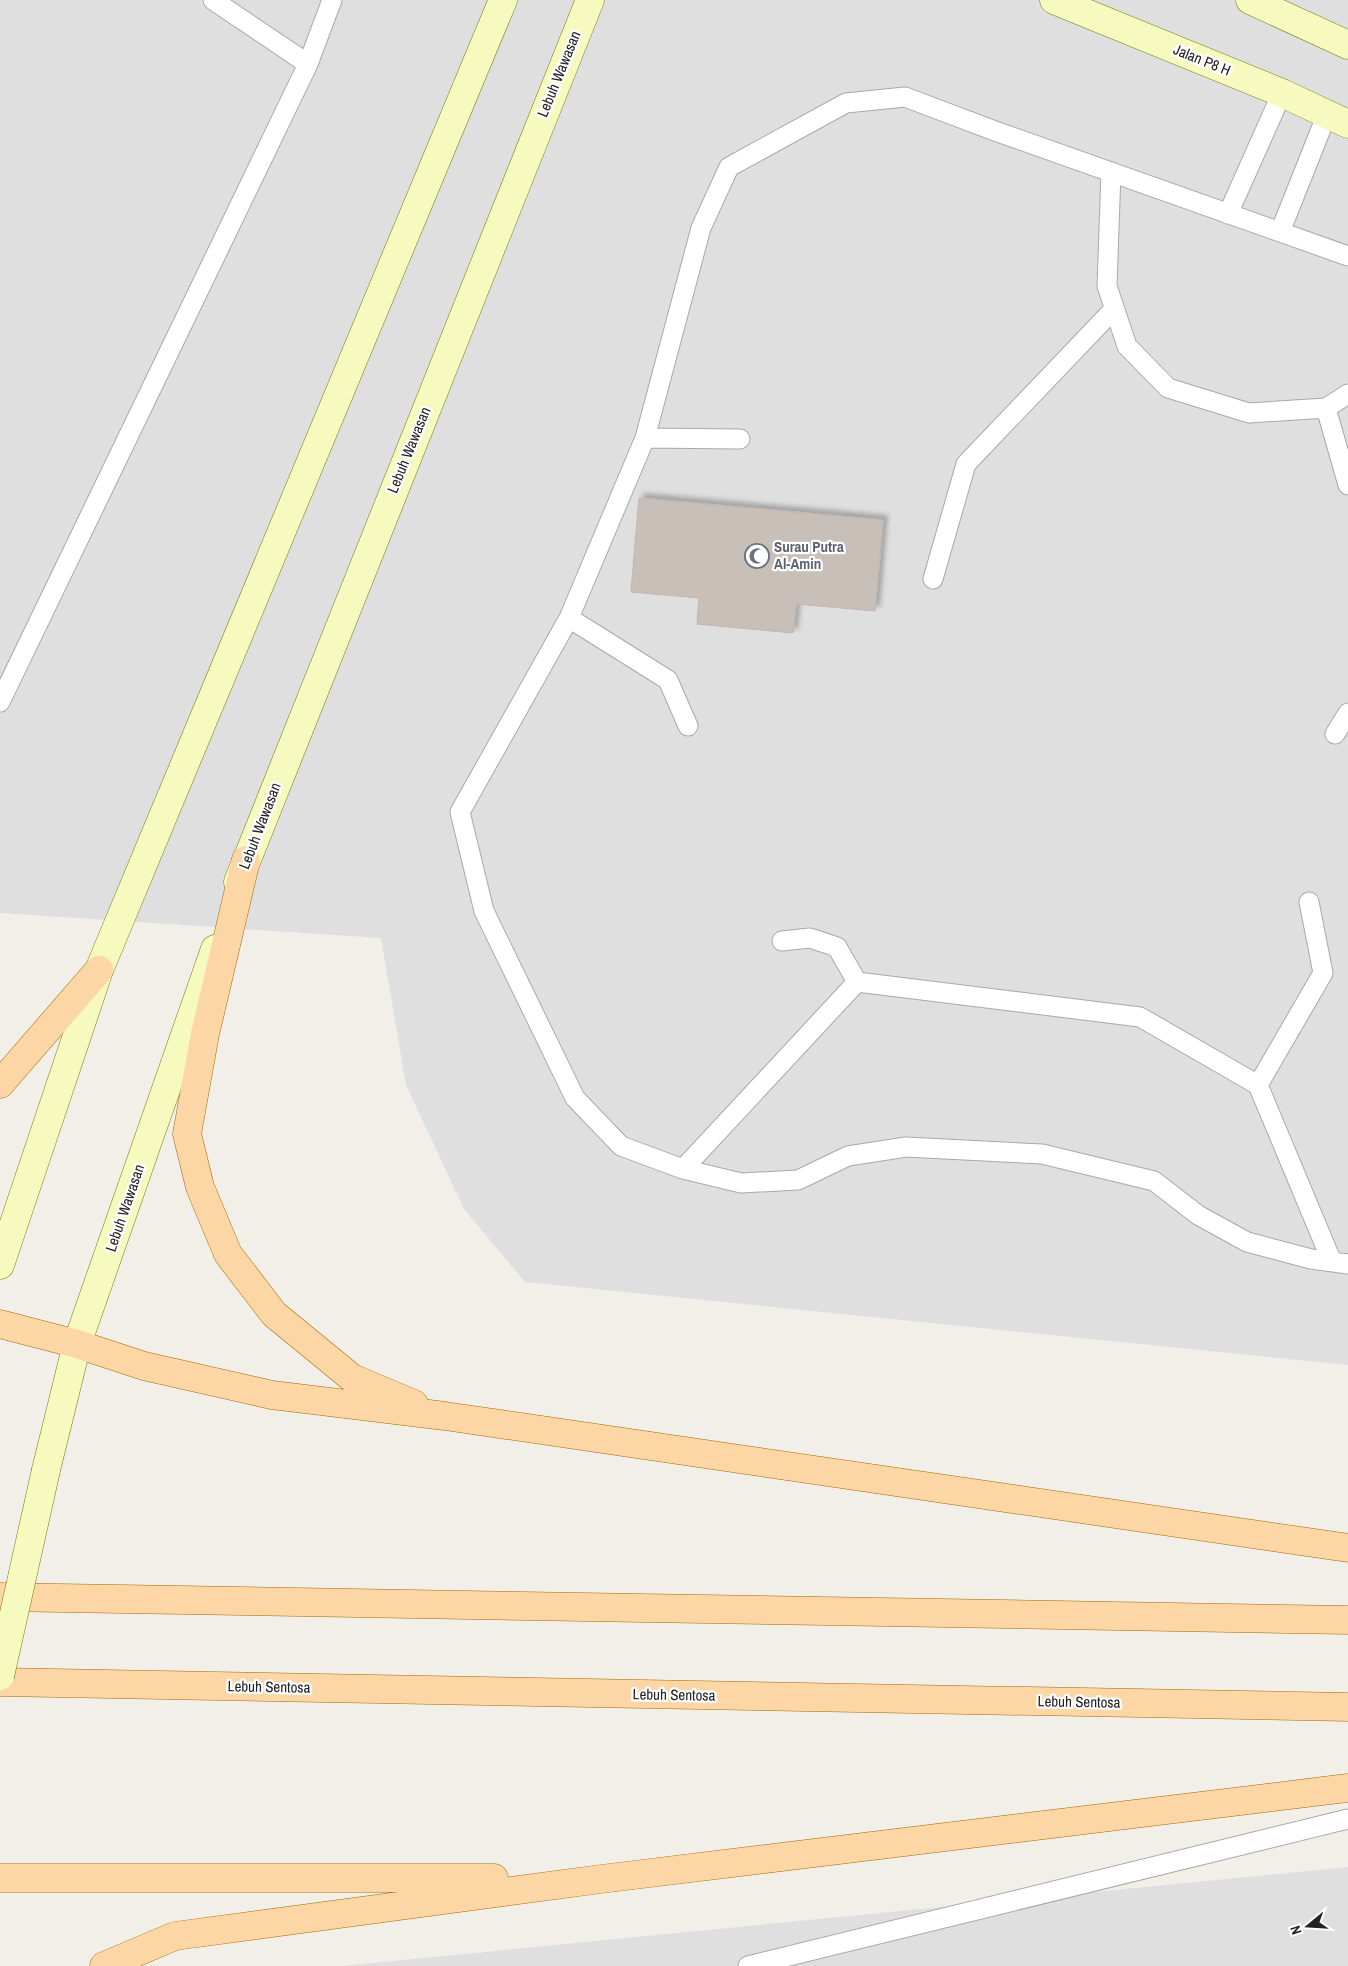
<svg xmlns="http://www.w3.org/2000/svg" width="1348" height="1966" font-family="'Archivo Narrow',sans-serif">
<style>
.residential{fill:#e0dfdf}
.building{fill:#c7bfb8;stroke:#c4b6ab;filter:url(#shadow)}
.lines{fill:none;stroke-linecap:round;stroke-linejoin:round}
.lane-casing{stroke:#a9a9a9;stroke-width:21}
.secondary-casing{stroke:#707d05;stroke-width:29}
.primary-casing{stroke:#a06b00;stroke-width:29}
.lane{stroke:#fff;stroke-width:19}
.secondary{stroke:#f7fabf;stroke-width:28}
.primary{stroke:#fcd6a4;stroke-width:28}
.secondary-bridge-casing{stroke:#707d05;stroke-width:29;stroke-linecap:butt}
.secondary-bridge{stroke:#f7fabf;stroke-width:28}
.labels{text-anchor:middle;stroke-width:4.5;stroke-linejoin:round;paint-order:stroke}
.street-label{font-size:15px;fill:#222;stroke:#fff}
.worship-label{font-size:15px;font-weight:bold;fill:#5b616d;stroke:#fff;text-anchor:start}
</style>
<defs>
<filter id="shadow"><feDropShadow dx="4.5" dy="-4.5" stdDeviation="2.5" flood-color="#0004"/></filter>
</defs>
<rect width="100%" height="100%" fill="#f2efe9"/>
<path class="residential" d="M 0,0 L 1348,0 L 1348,1365 L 525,1282 L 464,1209 L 406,1085 L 381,938 L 0,913 Z
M 1348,1867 L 1348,1966 L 341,1966 Z"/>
<path class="building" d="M 639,498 L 883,520 L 875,611 L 796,604 L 793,633 L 697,624 L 699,598 L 631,592 Z"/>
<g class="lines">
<defs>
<path id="lane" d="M 213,0 L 308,64
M 1111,172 L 1107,286 L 1127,346 L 1168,388 L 1249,413 L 1326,408 L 1348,394
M 1228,214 L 1282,93
M 1280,232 L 1327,114
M 1348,256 L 995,131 L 905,97 L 846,103 L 729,167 L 701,228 L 645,438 L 569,618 L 460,812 L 484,911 L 575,1098 L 621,1146 L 683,1169 L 741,1183 L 798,1180 L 848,1156 L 906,1147 L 1042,1154 L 1154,1181 L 1198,1215 L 1247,1242 L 1311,1259 L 1348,1264
M 1326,408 L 1348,485
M 645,438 L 740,439
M 933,579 L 966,464 L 1114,309
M 569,618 L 668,680 L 688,726
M 0,702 L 308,64 L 332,0
M 1335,734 L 1348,713
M 782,941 L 810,938 L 837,947 L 857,982
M 1258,1085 L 1323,973 L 1309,902
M 683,1169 L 857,982 L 1140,1017 L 1258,1085 L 1332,1262
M 748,1966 L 1348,1819"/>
<path id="secondary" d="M 1054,0 L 1282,93 L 1348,124
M 1250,0 L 1348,45
M 238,882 L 590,0
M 0,1265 L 99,970 L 503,0
M 46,1470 L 77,1344 L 215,949"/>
<path id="primary" d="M 246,860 L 205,1034 L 187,1134 L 200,1187 L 228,1254 L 274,1314 L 352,1378 L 414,1404
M 0,1084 L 99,970
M 0,1324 L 77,1344 L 144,1366 L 272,1395 L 445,1416 L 1348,1548
M 0,1597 L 1348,1620
M 0,1682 L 1348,1707
M 0,1878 L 494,1878
M 104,1966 L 175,1936 L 601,1879 L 1348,1788"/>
</defs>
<use href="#lane" class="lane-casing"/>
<use href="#secondary" class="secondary-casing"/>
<use href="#primary" class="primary-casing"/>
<use href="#lane" class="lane"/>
<use href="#secondary" class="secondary"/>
<use href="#primary" class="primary"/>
<defs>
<path id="secondary-bridge" d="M 0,1676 L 46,1470"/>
</defs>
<use href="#secondary-bridge" class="secondary-bridge-casing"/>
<use href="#secondary-bridge" class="secondary-bridge"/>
</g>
<defs>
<symbol id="mosque-ring" viewBox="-11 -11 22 22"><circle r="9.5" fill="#fff" stroke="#6b7280" stroke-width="1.5"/><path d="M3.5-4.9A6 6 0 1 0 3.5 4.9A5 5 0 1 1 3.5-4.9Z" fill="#6b7280"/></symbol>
</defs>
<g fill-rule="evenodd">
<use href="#mosque-ring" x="743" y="542" width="28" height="28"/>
</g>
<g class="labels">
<g class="street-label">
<text transform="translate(1202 60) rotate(22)" y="5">Jalan P8 H</text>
<text transform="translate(559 74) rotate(-68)" y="5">Lebuh Wawasan</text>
<text transform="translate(409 450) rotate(-68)" y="5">Lebuh Wawasan</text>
<text transform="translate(260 826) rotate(-69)" y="5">Lebuh Wawasan</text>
<text transform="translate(125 1208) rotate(-71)" y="5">Lebuh Wawasan</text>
<text transform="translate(269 1687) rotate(1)" y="5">Lebuh Sentosa</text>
<text transform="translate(674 1695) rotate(1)" y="5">Lebuh Sentosa</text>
<text transform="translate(1079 1702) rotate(1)" y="5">Lebuh Sentosa</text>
</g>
<g class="worship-label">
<text x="774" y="552">Surau Putra<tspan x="774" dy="17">Al-Amin</tspan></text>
</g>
</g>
<g transform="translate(1308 1926) rotate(252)" stroke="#ffffff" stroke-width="4" paint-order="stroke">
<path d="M0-4L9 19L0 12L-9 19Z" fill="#222222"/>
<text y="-8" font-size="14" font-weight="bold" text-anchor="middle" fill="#222222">N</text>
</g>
</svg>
